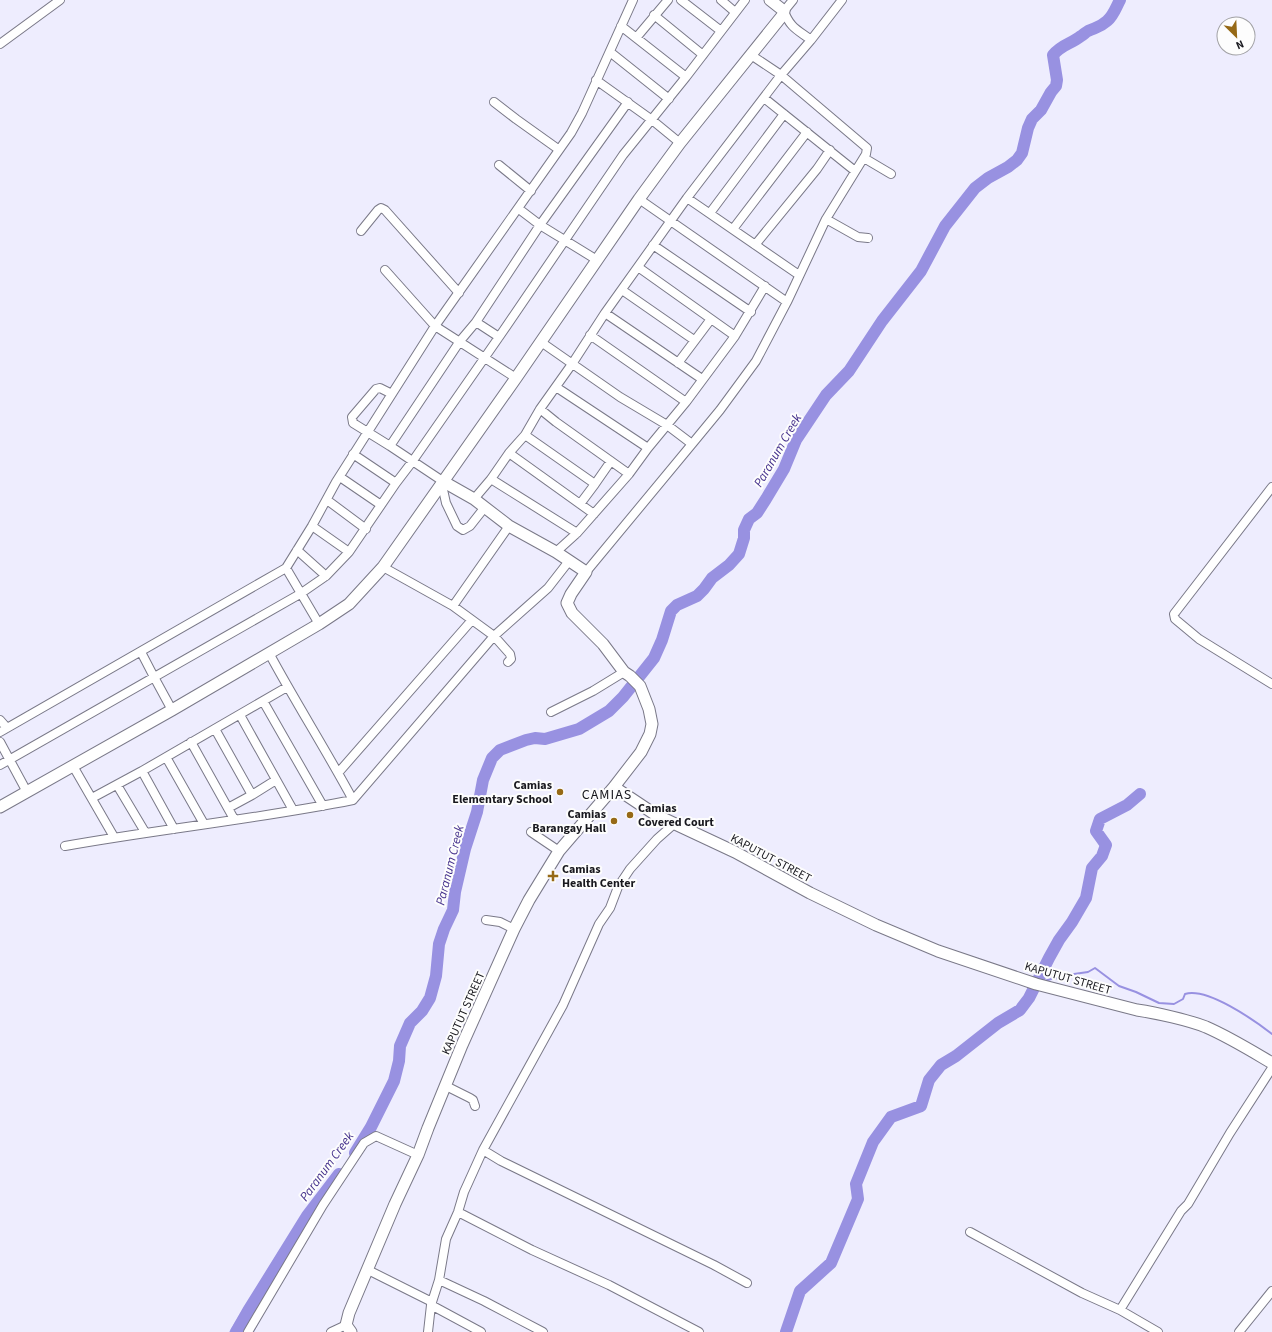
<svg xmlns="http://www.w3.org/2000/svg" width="1272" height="1332" font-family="'Source Sans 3',sans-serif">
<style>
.green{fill:#bbb7f4}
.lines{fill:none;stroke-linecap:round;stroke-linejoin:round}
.stream{stroke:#9891e1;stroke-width:2}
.river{stroke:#9891e1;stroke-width:12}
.street-casing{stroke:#7a7988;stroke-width:10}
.secondary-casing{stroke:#7a7988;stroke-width:13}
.street{stroke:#fff;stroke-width:8}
.secondary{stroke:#fff;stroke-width:11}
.poi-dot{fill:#966916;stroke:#fdfdfd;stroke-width:1.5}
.labels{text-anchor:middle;stroke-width:4;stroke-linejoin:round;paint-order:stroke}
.poi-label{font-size:12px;font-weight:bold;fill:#18181e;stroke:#fdfdfd;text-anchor:end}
.street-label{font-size:12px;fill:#18181e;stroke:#fdfdfd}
.water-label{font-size:13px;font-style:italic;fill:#432f8b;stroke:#fdfdfd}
.quarter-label{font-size:14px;letter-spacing:1px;fill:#18181e;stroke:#fdfdfd}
</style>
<rect width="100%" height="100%" fill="#eeedfe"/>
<path class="green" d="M 280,1249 L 297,1249 L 254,1332 L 229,1332 Z"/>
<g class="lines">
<path class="stream" d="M 1044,981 L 1055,978 L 1065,979 L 1074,974 L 1088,972 L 1095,968 L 1119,986 L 1136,992 L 1159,1003 L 1174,1004 L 1183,999 L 1185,994 C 1207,987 1254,1020 1272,1034"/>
<path class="river" d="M 355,1153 L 371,1127 L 394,1081 L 399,1061 L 400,1046 L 410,1023 L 422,1011 L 430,998 L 436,976 L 439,944 L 444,929 L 453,910 L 455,892 L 465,849 L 477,812 L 483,780 L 492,758 L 500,750 L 526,740 L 535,738 L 545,739 L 579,729 L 609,711 L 623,697 L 654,658 L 662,640 L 671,611 L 677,605 L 697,596 L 704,589 L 712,578 L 729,565 L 739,554 L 744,538 L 744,530 L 749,519 L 757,513 L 766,499 L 784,469 L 796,440 L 826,395 L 849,371 L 882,321 L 921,271 L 945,226 L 975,188 L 988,178 L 1008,167 L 1017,160 L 1022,153 L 1028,128 L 1032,119 L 1041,110 L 1051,92 L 1056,86 L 1057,80 L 1053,55 C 1062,44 1071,44 1081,36 C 1083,35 1086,32 1088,31 C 1097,27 1099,28 1107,21 C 1114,15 1116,7 1120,0
M 236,1332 L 248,1311 L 307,1216 L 339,1174
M 786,1332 L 800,1291 L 831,1263 L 858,1199 L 856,1184 L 873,1142 L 891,1117 L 921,1106 L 929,1080 L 941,1065 L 956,1056 L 998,1023 L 1020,1010 L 1029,998 L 1049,958 L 1059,940 L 1072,922 L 1086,898 L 1092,868 L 1102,856 L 1106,845 L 1096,831 L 1100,819 L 1127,805 L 1140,794"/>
<defs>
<path id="street" d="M 681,0 L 721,31
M 721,0 L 735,12
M 793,0 L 784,11 C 790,28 798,30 811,40
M 654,15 L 703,55
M 621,26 L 686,77
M 636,38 L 668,0
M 0,44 L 60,0
M 610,52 L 669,99
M 596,80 L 652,120 L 680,143
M 764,98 L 855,171
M 494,102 L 516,119 L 558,149
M 864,158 L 891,174
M 499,165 L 531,191
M 687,198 L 799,275
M 639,199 L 787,302
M 519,209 L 540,225 L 597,260
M 710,213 L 784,114
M 826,219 L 858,237 L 868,238
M 733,229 L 807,132
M 361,231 L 378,210 L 381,208 L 385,210 L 459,293
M 653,245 L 751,312
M 755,245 L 817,169 L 830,150
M 638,267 L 735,336
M 385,270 L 435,326 L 516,378
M 622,290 L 694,340
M 605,313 L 702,379
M 476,322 L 499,337
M 590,335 L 686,402
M 541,342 L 620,397 L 667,425 L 692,444 L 586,572
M 678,363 L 711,319
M 556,387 L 648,448
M 392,394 L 380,388 L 376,389 L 352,417 L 353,423 L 390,446 L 444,482
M 540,409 L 556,422 L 629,474
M 525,435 L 595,484
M 692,444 L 720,410 L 756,361 L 787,302 L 826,219 L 866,154 L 867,148 L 781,75 L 751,55
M 390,446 L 460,341 L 476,322 L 540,225 L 628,102
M 509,453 L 594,514
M 353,454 L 396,483
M 340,477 L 381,505
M 491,479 L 577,533
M 442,485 L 446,503 L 457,526 L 463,530 L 470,526 L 485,507
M 1272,487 L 1174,614 L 1175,619 L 1199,639 L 1272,684
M 474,499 L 491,479 L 509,453 L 525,435 L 540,409 L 572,364 L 605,313 L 687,198 L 781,75 L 811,40 L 842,0
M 327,500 L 366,529
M 580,504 L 595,484 L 611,461
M 312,526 L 349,552
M 297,550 L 326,576
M 556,552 L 577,533 L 629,474 L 648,448 L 686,402 L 735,336 L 765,286
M 383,567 L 453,606 L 494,636 L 510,654 L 511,659 L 508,662
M 286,568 L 319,624
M 453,606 L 509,526
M 141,652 L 154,677 L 172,710
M 269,653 C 296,703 326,750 353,800
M 263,701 L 323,806
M 551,712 L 593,691 L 624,672
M 240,715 L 293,810
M 0,720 L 7,728
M 215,729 L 252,795
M 0,732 L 286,568 L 312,526 L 336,482 L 435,326 L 571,133 L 582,113 L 633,0
M 0,742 L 27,792
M 191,742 L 234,819
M 166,757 L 204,824
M 0,765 L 300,594 L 326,576 L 349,552 L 396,483 L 412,462 L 499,337 L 623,155 L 686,77 L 745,0
M 73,766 L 114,837
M 142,771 L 174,829
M 338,773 L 472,620
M 117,785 L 145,832
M 92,798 L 142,771 L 287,687
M 228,808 L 252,795 L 276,780
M 531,832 L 559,851
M 65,846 C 160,829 258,819 353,800 L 494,636 L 548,588 L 569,561
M 486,920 L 500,922 L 514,929
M 446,1086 L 470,1098 L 473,1100 L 475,1106
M 483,1150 L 501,1161 L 714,1265 L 747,1283
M 458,1212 L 532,1250 L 609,1285 L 699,1332
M 970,1232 L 1082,1293 L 1120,1310 L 1158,1332
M 368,1270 L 432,1302 L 439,1280 L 484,1301 L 543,1332
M 439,1280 L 446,1239 L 458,1212 L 464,1192 L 483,1150 L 563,1005 L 599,924 L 610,908 L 618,887 L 630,869 L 657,839 L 674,824
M 1120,1310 L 1181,1211 L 1188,1204 L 1230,1133 L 1272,1068
M 248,1332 L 323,1205 L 364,1143 L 376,1136 L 418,1155
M 331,1332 L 346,1325
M 428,1332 L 431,1305 L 481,1332
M 1239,1332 L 1272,1291"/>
<path id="secondary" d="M 444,482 L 474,499 L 509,526 L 556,552 L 586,572 L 571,594 L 567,603 L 572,613 L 603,644 L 624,672 L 630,676 L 640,686 L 649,709 L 652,724 L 650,734 L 641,752 L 614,787
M 0,807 L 172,710 L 319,624 L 349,604 L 383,567 L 516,378 L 639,199 L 680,143 L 782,16 L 784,11 L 770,0
M 351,1332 L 346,1325 L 349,1313 L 395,1204 L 418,1155 L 428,1128 L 462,1045 L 514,929 L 529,900 L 559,851 L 614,787 L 656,815 L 735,852 L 810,893 L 876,925 L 938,951 L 1036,984 L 1137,1010 C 1157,1013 1188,1020 1206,1027 C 1229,1037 1250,1050 1272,1063"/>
</defs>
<use href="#street" class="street-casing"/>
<use href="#secondary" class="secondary-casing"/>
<use href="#street" class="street"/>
<use href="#secondary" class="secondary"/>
</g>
<g class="poi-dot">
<circle cx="560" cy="792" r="4"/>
<circle cx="630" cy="815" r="4"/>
<circle cx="614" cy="821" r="4"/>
<path d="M551 870h4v4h4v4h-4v4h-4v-4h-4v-4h4z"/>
</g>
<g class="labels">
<g class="poi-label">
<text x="552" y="789">Camias<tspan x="552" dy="14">Elementary School</tspan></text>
<text x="638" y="812" text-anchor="start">Camias<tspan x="638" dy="14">Covered Court</tspan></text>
<text x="606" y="818">Camias<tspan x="606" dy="14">Barangay Hall</tspan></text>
<text x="562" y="873" text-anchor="start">Camias<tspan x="562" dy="14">Health Center</tspan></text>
</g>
<g class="street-label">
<text transform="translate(771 858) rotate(28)" y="4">KAPUTUT STREET</text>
<text transform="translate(1068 978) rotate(16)" y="4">KAPUTUT STREET</text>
<text transform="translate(463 1013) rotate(-66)" y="4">KAPUTUT STREET</text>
</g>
<g class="water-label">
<text transform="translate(777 450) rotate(-60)" y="5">Paranum Creek</text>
<text transform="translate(449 865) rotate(-76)" y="5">Paranum Creek</text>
<text transform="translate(326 1166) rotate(-54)" y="5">Paranum Creek</text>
</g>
<g class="quarter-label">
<text x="607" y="799">CAMIAS</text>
</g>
</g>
<g transform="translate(1236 36) rotate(156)"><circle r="19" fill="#fdfdfd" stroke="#a1a1a4"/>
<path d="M0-3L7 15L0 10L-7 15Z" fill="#966916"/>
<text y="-6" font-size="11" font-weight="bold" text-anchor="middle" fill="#18181e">N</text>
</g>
</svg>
